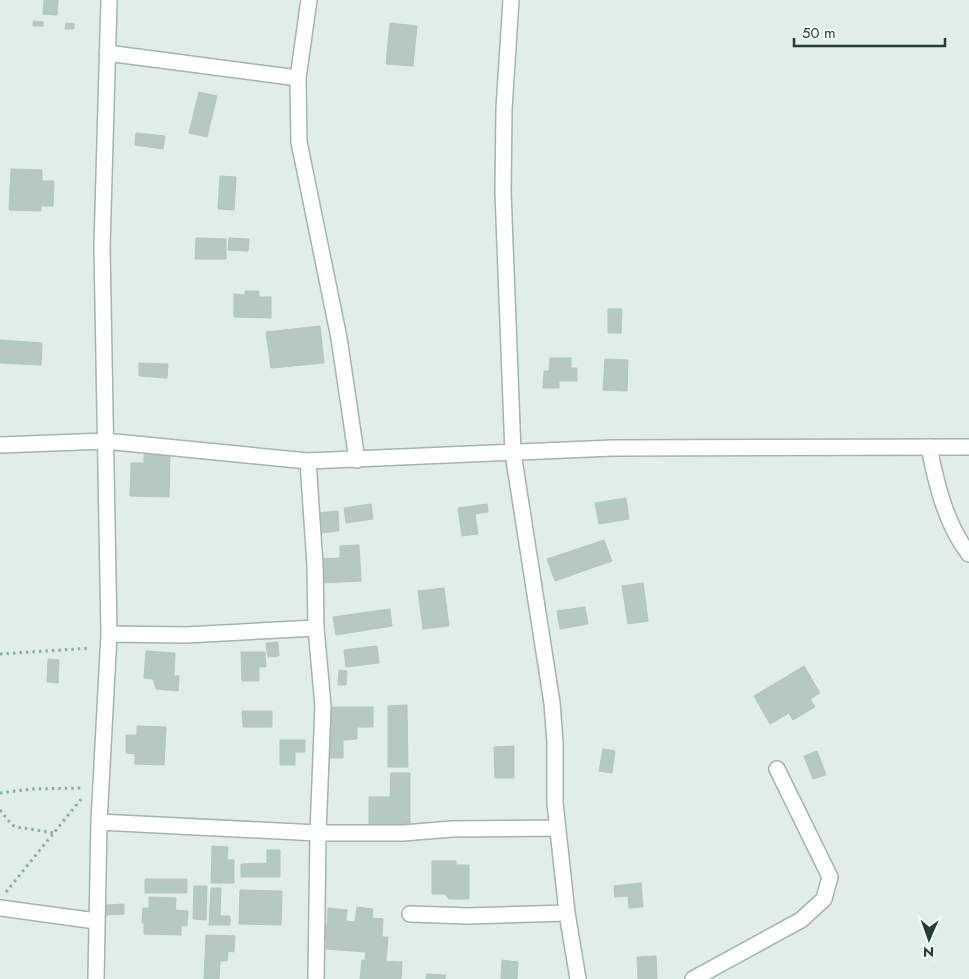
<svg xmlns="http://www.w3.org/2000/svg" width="969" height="979" font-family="Jost,sans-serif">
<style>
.building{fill:#b5c8c1;stroke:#b2c7bf}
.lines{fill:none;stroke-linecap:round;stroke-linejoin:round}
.street-casing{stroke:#a2b5b0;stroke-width:18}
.path{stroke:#7db4a5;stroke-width:3;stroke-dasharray:2.5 4;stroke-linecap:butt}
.street{stroke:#fff;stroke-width:15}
</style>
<rect width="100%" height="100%" fill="#e0ede8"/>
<path class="building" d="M 44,0 L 58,0 L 57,15 L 43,14 Z
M 33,21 L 43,22 L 43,26 L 33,26 Z
M 66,23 L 74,24 L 74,29 L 65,29 Z
M 390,23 L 417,26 L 413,66 L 386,64 Z
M 199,92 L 217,96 L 207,137 L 189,133 Z
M 136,133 L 165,136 L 163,149 L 135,145 Z
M 11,169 L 42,170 L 42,181 L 54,181 L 53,206 L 41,206 L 41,211 L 9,210 Z
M 220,176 L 236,177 L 234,210 L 218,209 Z
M 196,238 L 226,239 L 226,259 L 195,259 Z
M 229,238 L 249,239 L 248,251 L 228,250 Z
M 245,291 L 259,291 L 259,297 L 271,297 L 271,318 L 234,317 L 234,294 L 245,295 Z
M 608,309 L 622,309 L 621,333 L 608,333 Z
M 320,326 L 324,363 L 271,368 L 266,332 Z
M 0,340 L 42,343 L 41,365 L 0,363 Z
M 550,358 L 571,358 L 571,368 L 577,368 L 577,381 L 559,381 L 559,388 L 543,388 L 544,371 L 549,371 Z
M 605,359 L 628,360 L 627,391 L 603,390 Z
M 139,363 L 168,364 L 167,378 L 139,376 Z
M 144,452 L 170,453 L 169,497 L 130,496 L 131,463 L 144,463 Z
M 626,498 L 629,519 L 599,524 L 595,503 Z
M 371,504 L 373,519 L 346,523 L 344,508 Z
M 487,504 L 488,512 L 475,514 L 478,534 L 462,536 L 458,508 Z
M 338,511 L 339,531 L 319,533 L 318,513 Z
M 604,540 L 612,561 L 555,581 L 547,559 Z
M 359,545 L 361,581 L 320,583 L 319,559 L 340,558 L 340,546 Z
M 643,583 L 648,621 L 628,624 L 622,586 Z
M 444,588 L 449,626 L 423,629 L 418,591 Z
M 585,607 L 588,624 L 560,629 L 557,611 Z
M 390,609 L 392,626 L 336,635 L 333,617 Z
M 278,642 L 279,656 L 268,657 L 266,643 Z
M 377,646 L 379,663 L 346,667 L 344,650 Z
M 146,651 L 175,653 L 174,676 L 179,676 L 178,691 L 156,689 L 153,679 L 144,678 Z
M 241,652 L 265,652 L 266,667 L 259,667 L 259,681 L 242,681 Z
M 48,659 L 59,660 L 58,683 L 47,682 Z
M 804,666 L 820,693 L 810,699 L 815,707 L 793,720 L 789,713 L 770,724 L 754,696 Z
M 339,670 L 347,671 L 346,685 L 338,685 Z
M 407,705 L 408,767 L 388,767 L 388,706 Z
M 330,707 L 373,707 L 373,727 L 357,727 L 357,739 L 343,740 L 343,758 L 330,758 Z
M 242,711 L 272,711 L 272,727 L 243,727 Z
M 137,726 L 166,727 L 164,765 L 135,764 L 135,754 L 126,753 L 126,735 L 137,735 Z
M 280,740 L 305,740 L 305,752 L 295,752 L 295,765 L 280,765 Z
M 514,746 L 514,778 L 495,778 L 494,747 Z
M 603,749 L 615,751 L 612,773 L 599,771 Z
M 817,751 L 826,775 L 813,779 L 804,756 Z
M 391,773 L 410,773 L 410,825 L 369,824 L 369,797 L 390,797 Z
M 212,846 L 228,847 L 227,860 L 234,860 L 234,883 L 211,883 Z
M 267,850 L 280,850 L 280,877 L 241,877 L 241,864 L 267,863 Z
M 432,861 L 456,861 L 456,865 L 469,865 L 469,899 L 449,899 L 445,894 L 432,894 Z
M 145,879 L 187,879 L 187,893 L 145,893 Z
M 641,883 L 643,907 L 629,908 L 628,896 L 615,897 L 614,886 Z
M 194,886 L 207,886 L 206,920 L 193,919 Z
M 211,888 L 221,888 L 220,916 L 230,916 L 230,925 L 209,925 Z
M 240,890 L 282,891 L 281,925 L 239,924 Z
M 149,897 L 176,898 L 175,921 L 181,921 L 181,935 L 144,934 L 144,920 L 149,920 Z
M 124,904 L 124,914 L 106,915 L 106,905 Z
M 357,907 L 373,909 L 372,918 L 383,919 L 382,937 L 388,937 L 386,961 L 365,959 L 366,952 L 326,949 L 327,939 L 320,938 L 321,925 L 327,926 L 328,908 L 347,910 L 346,921 L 355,922 Z
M 143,908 L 188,911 L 187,926 L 142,923 Z
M 206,935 L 235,936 L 234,952 L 228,951 L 227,961 L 220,961 L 219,979 L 204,979 Z
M 656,956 L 657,979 L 638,979 L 637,957 Z
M 362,960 L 402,962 L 401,979 L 360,979 Z
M 502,960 L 518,962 L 517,979 L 501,979 Z
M 427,974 L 446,975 L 445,979 L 426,979 Z"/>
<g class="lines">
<defs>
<path id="street" d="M 309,0 L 298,78 L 299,142 L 339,338 L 357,460
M 511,0 L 504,109 L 503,192 L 513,453 L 552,703 L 555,742 L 555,803 L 567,913 L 578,979
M 107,53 L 298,78
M 0,445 L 105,441 L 308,461 L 612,448 L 969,447
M 929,447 C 936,483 946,525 969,554
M 308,461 L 315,565 L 316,628 L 323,706 L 318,833 L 316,979
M 109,634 L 186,635 L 316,628
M 99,822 L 318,833 L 403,833 L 452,829 L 558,828
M 0,908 L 96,921
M 410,914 L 469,916 L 567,913
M 96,979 L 99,822 L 109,634 L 102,247 L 109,0
M 693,979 L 801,920 L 824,899 L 830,877 L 777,769"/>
</defs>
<use href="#street" class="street-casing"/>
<path class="path" d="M 0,654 L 91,648
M 0,793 L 32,789 L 84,788
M 0,810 L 12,825 L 17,827 L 55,833
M 6,892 L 82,798"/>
<use href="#street" class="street"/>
</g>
<g transform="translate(929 939) rotate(182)" stroke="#f1f9f5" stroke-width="4" paint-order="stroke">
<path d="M0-4L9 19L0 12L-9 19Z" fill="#1f3f38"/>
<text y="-8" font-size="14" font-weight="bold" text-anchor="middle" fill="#1f3f38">N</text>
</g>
<path d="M794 38v8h151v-8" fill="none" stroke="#1f3f38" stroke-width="2.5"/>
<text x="802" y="38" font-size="15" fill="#1f3f38" stroke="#f1f9f5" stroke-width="4" paint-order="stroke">50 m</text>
</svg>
